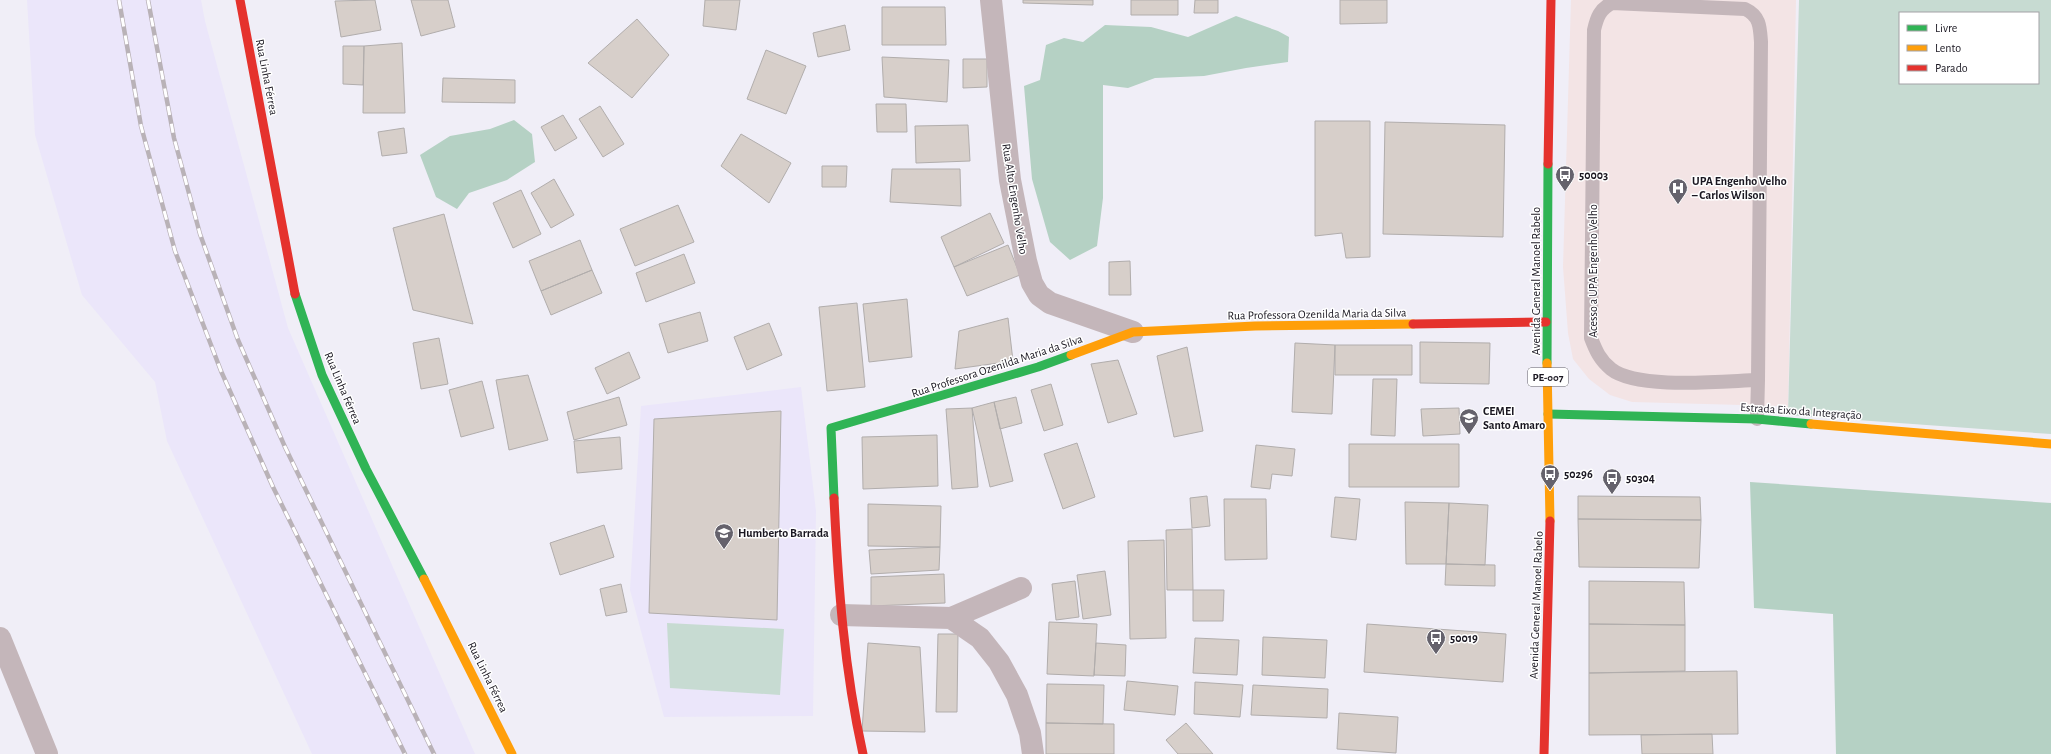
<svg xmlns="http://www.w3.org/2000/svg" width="2051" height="754" font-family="'Alegreya Sans',sans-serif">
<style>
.built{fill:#ebe6fa}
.medical{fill:#f3e4e5}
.green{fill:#c7dbd2;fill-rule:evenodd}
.forest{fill:#b5d1c4}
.building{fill:#d7cfca;stroke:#b1adac}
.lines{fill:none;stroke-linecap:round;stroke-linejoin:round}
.lane{stroke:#c4b6ba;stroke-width:14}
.street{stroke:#c4b6ba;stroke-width:22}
.fast{stroke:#30b455;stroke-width:9}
.slow{stroke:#ff9f0a;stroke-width:9}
.jam{stroke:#e5322d;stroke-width:9}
.rail-casing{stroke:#b9b2b7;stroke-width:4.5}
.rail{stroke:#fff;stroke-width:3;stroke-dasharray:9;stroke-linecap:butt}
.labels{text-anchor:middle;stroke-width:3;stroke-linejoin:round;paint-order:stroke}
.shield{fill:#fff;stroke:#5f5d64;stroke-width:1}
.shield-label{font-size:11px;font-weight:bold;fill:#1a1721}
.street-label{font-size:12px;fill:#1a1721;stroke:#fff}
.poi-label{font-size:12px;font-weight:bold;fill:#1a1721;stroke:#fff;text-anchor:start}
</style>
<rect width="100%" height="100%" fill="#f0eef7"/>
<path class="built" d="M 27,0 L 201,0 L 205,21 L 288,328 L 475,754 L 312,754 L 167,441 L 155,382 L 82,295 L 35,135 Z
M 801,387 L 816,511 L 813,716 L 664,717 L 630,590 L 641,406 Z"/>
<path class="medical" d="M 1571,0 L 1796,0 L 1788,415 L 1778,406 L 1632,402 L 1610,395 L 1589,379 L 1573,359 L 1568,333 L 1563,267 Z"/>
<path class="green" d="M 1799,0 L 2051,0 L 2051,434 L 1788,415 ZM 1900,13 L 2038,13 L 2038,83 L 1900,83 Z
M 667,623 L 784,629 L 780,695 L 670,688 Z"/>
<path class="forest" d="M 1236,16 L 1278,31 L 1289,37 L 1288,62 L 1246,68 L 1204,76 L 1155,78 L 1128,88 L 1103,85 L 1103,198 L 1097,246 L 1070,260 L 1050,242 L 1032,179 L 1024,86 L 1040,80 L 1046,45 L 1064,38 L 1083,42 L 1105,25 L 1151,27 L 1188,37 Z
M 514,120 L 532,134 L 535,162 L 507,180 L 469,193 L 457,209 L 436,197 L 420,155 L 450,136 L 490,129 Z
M 1750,482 L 2051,503 L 2051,754 L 1836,754 L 1833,614 L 1754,608 Z"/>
<path class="building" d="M 375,0 L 381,30 L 341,37 L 335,1 Z
M 411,0 L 448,0 L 455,27 L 421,36 Z
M 705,0 L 740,0 L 736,30 L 703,26 Z
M 1023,0 L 1093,0 L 1093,5 L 1023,3 Z
M 1131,0 L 1178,0 L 1178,15 L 1131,15 Z
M 1195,0 L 1218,0 L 1218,13 L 1194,13 Z
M 1340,0 L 1387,0 L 1387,23 L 1340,24 Z
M 882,7 L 945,7 L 946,45 L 882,45 Z
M 637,19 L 669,55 L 632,98 L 588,63 Z
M 845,25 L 850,50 L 818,57 L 813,33 Z
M 402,43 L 405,113 L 363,113 L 364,46 Z
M 343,46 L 364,46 L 363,85 L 343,84 Z
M 766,50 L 806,66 L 786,114 L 747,99 Z
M 882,57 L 949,60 L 947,102 L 884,97 Z
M 963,59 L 987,59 L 987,87 L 963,88 Z
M 443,78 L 515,80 L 515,103 L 442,102 Z
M 876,104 L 906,104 L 907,132 L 877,132 Z
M 600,106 L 624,144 L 603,157 L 579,119 Z
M 563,115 L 577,138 L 555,151 L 541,127 Z
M 1315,121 L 1370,121 L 1370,257 L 1346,258 L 1342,233 L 1315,236 Z
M 1385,122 L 1505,125 L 1503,237 L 1383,234 Z
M 968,125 L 970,161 L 916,163 L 915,126 Z
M 404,128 L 407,153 L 382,156 L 378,132 Z
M 741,134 L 791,163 L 769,203 L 721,166 Z
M 822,166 L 847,166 L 846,187 L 822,187 Z
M 892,169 L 960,169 L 961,206 L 890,202 Z
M 554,179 L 574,215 L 551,228 L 531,193 Z
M 521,190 L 541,234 L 513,248 L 493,203 Z
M 678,205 L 694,242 L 635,266 L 620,229 Z
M 990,213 L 1004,243 L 954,267 L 941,237 Z
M 444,214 L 473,324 L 413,310 L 393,228 Z
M 580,240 L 592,270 L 541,291 L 529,261 Z
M 1008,245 L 1020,275 L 967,296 L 954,267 Z
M 684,254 L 695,283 L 646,302 L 636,273 Z
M 1130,261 L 1131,295 L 1109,295 L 1109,262 Z
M 592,270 L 602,293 L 551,315 L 541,291 Z
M 907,299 L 912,357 L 869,362 L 863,304 Z
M 857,303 L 865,387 L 827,391 L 819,307 Z
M 700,312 L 708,341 L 668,353 L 659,324 Z
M 1008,318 L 1013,361 L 955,369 L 959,331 Z
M 769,323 L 782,355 L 747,370 L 734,337 Z
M 439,338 L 448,384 L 421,389 L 413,343 Z
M 1420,342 L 1490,343 L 1489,384 L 1420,383 Z
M 1295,343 L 1335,345 L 1332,414 L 1292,412 Z
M 1335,345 L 1412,345 L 1412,375 L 1335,375 Z
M 1187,347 L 1203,431 L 1174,437 L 1157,356 Z
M 629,352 L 640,378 L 607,394 L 595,368 Z
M 1118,360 L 1137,414 L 1108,423 L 1091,364 Z
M 528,375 L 548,440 L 509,450 L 496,380 Z
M 1373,379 L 1397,379 L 1395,436 L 1371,435 Z
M 482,381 L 494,428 L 461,437 L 449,390 Z
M 1051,384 L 1063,425 L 1044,431 L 1031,390 Z
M 619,397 L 627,425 L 574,440 L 567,412 Z
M 1016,397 L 1022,423 L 1000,429 L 994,402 Z
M 994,402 L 1013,481 L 990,487 L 972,408 Z
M 972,408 L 978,487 L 952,489 L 946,409 Z
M 1459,408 L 1460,434 L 1423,436 L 1421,409 Z
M 781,411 L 777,620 L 649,613 L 654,419 Z
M 937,435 L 938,486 L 863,489 L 862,437 Z
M 620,437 L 622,469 L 577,473 L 574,441 Z
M 1077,443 L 1095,497 L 1063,509 L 1044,454 Z
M 1349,444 L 1459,444 L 1459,487 L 1349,487 Z
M 1256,445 L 1295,449 L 1292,476 L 1272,474 L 1270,489 L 1251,487 Z
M 1207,496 L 1210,526 L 1192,528 L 1190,498 Z
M 1578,496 L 1700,497 L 1701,520 L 1578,519 Z
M 1335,497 L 1360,499 L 1356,540 L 1331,537 Z
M 1224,499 L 1266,499 L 1267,559 L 1225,560 Z
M 1405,502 L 1449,503 L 1446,564 L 1406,564 Z
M 1449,503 L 1488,505 L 1485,565 L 1446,564 Z
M 868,504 L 941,506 L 940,547 L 868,546 Z
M 1578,519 L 1701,520 L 1699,568 L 1579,567 Z
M 604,525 L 614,557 L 560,575 L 550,543 Z
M 1192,529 L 1193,590 L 1167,590 L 1166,530 Z
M 1164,540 L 1166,638 L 1130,639 L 1128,541 Z
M 940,547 L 939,570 L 871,574 L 869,550 Z
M 1446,564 L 1495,565 L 1495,586 L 1445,585 Z
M 1105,571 L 1111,615 L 1083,619 L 1077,575 Z
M 944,574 L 945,603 L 871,606 L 871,577 Z
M 1075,581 L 1079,617 L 1056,620 L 1052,584 Z
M 1589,581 L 1684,582 L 1685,625 L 1589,624 Z
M 621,584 L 627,612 L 606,616 L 600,589 Z
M 1193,590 L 1224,590 L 1223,621 L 1193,621 Z
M 1049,622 L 1097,624 L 1094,676 L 1047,674 Z
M 1367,624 L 1506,634 L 1503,682 L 1364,672 Z
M 1589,624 L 1685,625 L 1685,671 L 1589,673 Z
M 938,634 L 958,634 L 957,712 L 936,712 Z
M 1263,637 L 1327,640 L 1325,678 L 1262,675 Z
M 1195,638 L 1239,640 L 1237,675 L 1193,673 Z
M 868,643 L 920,647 L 925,732 L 862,731 Z
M 1096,643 L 1126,645 L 1125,676 L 1094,675 Z
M 1737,671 L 1738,734 L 1589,735 L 1589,673 Z
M 1127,681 L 1178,686 L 1175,715 L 1124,710 Z
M 1195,682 L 1243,685 L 1240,717 L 1194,714 Z
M 1047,684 L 1104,685 L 1103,724 L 1046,723 Z
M 1253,685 L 1328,689 L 1327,718 L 1251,715 Z
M 1339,713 L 1398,717 L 1396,753 L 1337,749 Z
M 1046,723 L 1114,724 L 1114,754 L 1046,754 Z
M 1186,723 L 1213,754 L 1178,754 L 1166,740 Z
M 1712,734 L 1713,754 L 1642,754 L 1641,735 Z"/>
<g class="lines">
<path class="lane" d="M 1757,419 L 1758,380 L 1761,42 C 1760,27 1760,16 1745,9 L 1612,3 C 1600,9 1597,17 1594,30 L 1591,338 C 1596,351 1600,360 1611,369 C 1637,390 1724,381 1758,380"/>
<path class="street" d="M 991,0 L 1010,180 L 1026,261 L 1032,283 L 1039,295 L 1050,303 L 1133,332
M 841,615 L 951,618 L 980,638 L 999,662 L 1017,695 L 1030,733 L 1033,754
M 951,618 L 1021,588
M 0,638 L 47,754"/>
<path class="fast" d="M 295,294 L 322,375 L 366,469 L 424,579
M 1547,363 L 1548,164
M 1548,414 L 1757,419 L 1811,424
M 834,498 L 831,428 L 1038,367 L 1071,355"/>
<path class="slow" d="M 1071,355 L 1133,332 L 1255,326 L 1413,324
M 1547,363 L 1550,521
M 1811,424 L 2051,444
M 424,579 L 512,754"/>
<path class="jam" d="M 240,0 L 295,294
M 1548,164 L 1551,0
M 1413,324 L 1546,322
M 834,498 C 838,584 844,669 863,754
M 1544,754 L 1550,521"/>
<defs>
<path id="rail" d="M 119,0 L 141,126 L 175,251 L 221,371 L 273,487 L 405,754
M 148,0 L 174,138 L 200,234 L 238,340 L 285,447 L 434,754"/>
</defs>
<use href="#rail" class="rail-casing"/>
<use href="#rail" class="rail"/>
</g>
<defs>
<symbol id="bus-pin" viewBox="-11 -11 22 30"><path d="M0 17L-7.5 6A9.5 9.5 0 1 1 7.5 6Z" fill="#65626c" stroke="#fff"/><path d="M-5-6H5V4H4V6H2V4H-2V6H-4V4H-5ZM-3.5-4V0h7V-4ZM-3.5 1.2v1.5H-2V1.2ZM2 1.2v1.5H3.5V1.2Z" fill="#fff"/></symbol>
<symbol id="hospital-pin" viewBox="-11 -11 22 30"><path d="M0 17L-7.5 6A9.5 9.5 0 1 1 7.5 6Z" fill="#65626c" stroke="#fff"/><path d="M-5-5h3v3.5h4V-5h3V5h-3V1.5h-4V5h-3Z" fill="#fff"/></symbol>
<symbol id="school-pin" viewBox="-11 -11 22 30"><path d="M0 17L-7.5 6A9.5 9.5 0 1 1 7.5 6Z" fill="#65626c" stroke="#fff"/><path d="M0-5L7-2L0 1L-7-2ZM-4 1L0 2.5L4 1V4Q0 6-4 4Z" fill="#fff"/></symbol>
</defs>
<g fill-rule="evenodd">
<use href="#bus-pin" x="1554" y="164" width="22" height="30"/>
<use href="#hospital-pin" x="1667" y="177" width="22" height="30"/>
<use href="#school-pin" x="1458" y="407" width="22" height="30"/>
<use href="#bus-pin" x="1539" y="463" width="22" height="30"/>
<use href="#bus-pin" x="1601" y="467" width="22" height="30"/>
<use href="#school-pin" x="713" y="522" width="22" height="30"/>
<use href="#bus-pin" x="1425" y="627" width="22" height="30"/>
</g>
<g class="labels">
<rect class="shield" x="1528" y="368" width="40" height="18" rx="3"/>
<g class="shield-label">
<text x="1548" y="381">PE-007</text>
</g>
<g class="street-label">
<text transform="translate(267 77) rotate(79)" y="4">Rua Linha Férrea</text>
<text transform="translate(1015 199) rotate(81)" y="4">Rua Alto Engenho Velho</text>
<text transform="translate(1593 271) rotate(-90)" y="4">Acesso a UPA Engenho Velho</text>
<text transform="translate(1536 281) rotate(-90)" y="4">Avenida General Manoel Rabelo</text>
<text transform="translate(1317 314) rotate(-1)" y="4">Rua Professora Ozenilda Maria da Silva</text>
<text transform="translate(997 366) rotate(-18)" y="4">Rua Professora Ozenilda Maria da Silva</text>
<text transform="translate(343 388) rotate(67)" y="4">Rua Linha Férrea</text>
<text transform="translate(1801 411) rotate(4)" y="4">Estrada Eixo da Integração</text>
<text transform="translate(1536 605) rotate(-88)" y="4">Avenida General Manoel Rabelo</text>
<text transform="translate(488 677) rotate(64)" y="4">Rua Linha Férrea</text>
</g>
<g class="poi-label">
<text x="1579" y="179">50003</text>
<text x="1692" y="185">UPA Engenho Velho<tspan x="1692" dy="14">– Carlos Wilson</tspan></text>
<text x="1483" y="415">CEMEI<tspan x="1483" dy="14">Santo Amaro</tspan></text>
<text x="1564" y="478">50296</text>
<text x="1626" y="482">50304</text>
<text x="738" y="537">Humberto Barrada</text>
<text x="1450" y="642">50019</text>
</g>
</g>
<rect x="1899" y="12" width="140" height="72" fill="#ffffff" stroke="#a3a2a6"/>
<rect x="1907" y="25" width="20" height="6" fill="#30b455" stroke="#a3a2a6"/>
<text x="1935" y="32" font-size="12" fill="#1a1721">Livre</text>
<rect x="1907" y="45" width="20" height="6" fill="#ff9f0a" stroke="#a3a2a6"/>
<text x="1935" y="52" font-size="12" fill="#1a1721">Lento</text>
<rect x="1907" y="65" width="20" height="6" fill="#e5322d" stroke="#a3a2a6"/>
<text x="1935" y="72" font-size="12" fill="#1a1721">Parado</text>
</svg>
